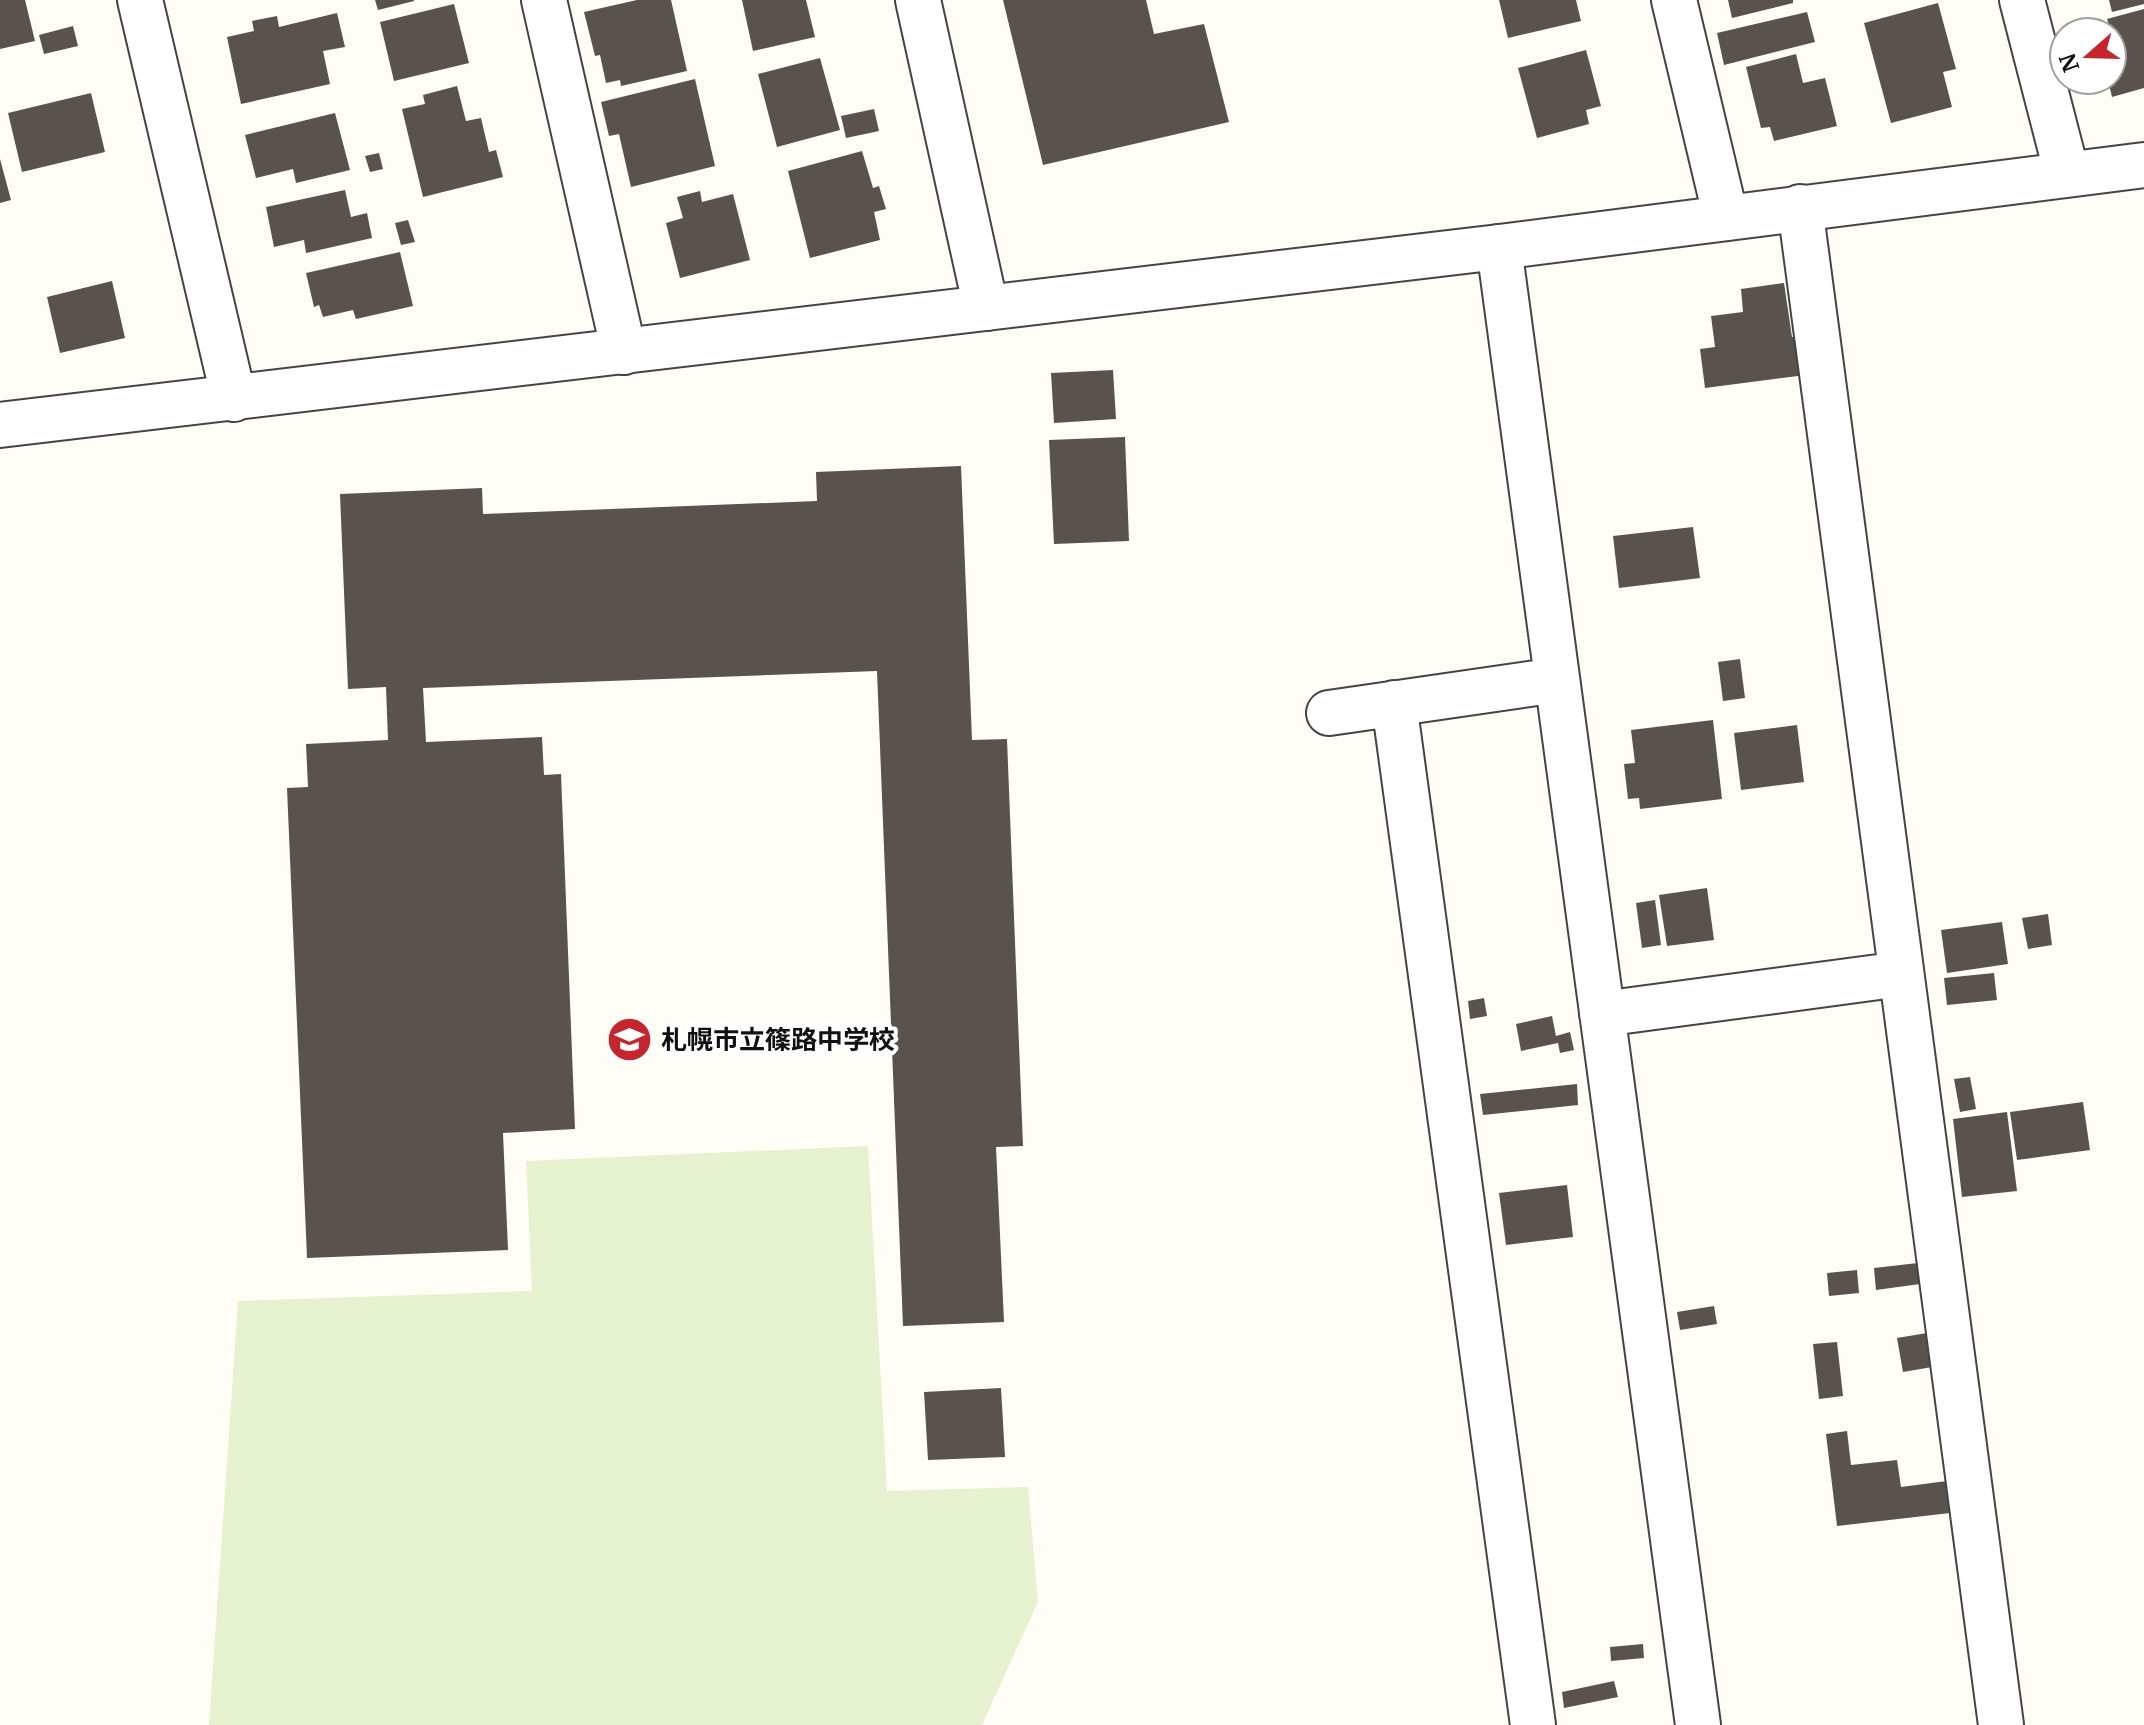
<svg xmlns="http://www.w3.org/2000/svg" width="2144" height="1725" font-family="Merriweather,'Noto Sans JP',serif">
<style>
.pitch{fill:#e6f2cf}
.building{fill:#5a524d}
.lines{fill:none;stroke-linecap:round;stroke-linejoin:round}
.minor-casing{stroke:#444;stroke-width:48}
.tertiary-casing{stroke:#444;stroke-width:48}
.minor{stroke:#fff;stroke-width:44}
.tertiary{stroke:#fff;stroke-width:44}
.labels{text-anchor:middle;stroke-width:8;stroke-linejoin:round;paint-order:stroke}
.poi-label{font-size:26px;font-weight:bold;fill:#111;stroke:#fff;text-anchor:start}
</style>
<rect width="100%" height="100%" fill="#fffdf5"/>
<path class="pitch" d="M 868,1146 L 887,1491 L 1028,1487 L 1038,1602 L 982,1725 L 209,1725 L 238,1301 L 532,1291 L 526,1161 Z"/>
<path class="building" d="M 0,0 L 25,0 L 35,41 L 0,49 Z
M 375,0 L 414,0 L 414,1 L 378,10 Z
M 637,0 L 671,0 L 687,71 L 621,86 L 620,80 L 606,83 L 600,55 L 595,56 L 584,12 Z
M 742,0 L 806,0 L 815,37 L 753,51 Z
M 1003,0 L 1146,0 L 1154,34 L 1204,24 L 1229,122 L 1043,165 Z
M 1499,0 L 1576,0 L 1581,21 L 1508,38 Z
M 1728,0 L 1793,0 L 1793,3 L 1732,18 Z
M 2109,0 L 2144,0 L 2144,4 L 2112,12 Z
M 1938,3 L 1956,69 L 1943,72 L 1952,107 L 1891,123 L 1864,23 Z
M 454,4 L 469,63 L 394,81 L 380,22 Z
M 2144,9 L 2144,88 L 2112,97 L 2108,80 L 2112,80 L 2112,52 L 2116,51 L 2107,19 Z
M 1807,12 L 1815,42 L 1724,65 L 1717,33 Z
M 337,13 L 345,47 L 323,51 L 330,84 L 241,104 L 227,37 L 254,31 L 252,21 L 277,16 L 279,27 Z
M 73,26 L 78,46 L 44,54 L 39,35 Z
M 1586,50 L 1601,106 L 1586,110 L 1589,124 L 1537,138 L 1518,68 Z
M 1796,54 L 1803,83 L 1825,78 L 1837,126 L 1774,141 L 1770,127 L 1761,128 L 1746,67 Z
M 820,58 L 840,130 L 777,147 L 758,74 Z
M 695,79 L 715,166 L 631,187 L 619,134 L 609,136 L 601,102 Z
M 457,86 L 466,121 L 481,118 L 489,152 L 496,150 L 503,177 L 423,197 L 402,109 L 425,104 L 423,95 Z
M 91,93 L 105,152 L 22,172 L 8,113 Z
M 874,109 L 879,131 L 846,138 L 841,116 Z
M 335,113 L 350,170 L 296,183 L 293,169 L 256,178 L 245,135 Z
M 862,151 L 873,188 L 879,186 L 886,209 L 874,212 L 880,240 L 810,258 L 788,171 Z
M 379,153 L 383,169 L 370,172 L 365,156 Z
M 0,159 L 11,200 L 0,203 Z
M 345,190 L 351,217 L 367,213 L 372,238 L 306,253 L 304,240 L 274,247 L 266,207 Z
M 700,191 L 702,202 L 733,194 L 750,260 L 680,278 L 666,223 L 683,218 L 677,197 Z
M 408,220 L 415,242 L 401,245 L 395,223 Z
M 400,252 L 413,306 L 356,319 L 353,310 L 323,317 L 319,305 L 314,307 L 306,273 Z
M 112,281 L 125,338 L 60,353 L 47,297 Z
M 1784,283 L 1792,337 L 1801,336 L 1806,375 L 1705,388 L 1700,349 L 1715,347 L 1711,316 L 1743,312 L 1741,289 Z
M 1113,370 L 1116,419 L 1054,423 L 1051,373 Z
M 1125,437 L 1129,541 L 1054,544 L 1049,440 Z
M 961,466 L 972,740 L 1007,739 L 1023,1146 L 996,1147 L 1004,1322 L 903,1326 L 877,671 L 423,688 L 426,742 L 542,737 L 544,775 L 561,774 L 575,1129 L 503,1133 L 508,1250 L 307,1258 L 287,788 L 308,787 L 306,744 L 388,740 L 386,687 L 348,689 L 340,494 L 482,488 L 483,514 L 817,501 L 816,472 Z
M 1693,527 L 1700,578 L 1619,588 L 1613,536 Z
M 1740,659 L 1745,698 L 1723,701 L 1718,662 Z
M 1713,720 L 1722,799 L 1640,809 L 1639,798 L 1628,799 L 1624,764 L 1635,763 L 1631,730 Z
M 1797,725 L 1804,782 L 1741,790 L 1734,733 Z
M 1707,888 L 1714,940 L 1667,946 L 1659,895 Z
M 1655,900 L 1661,945 L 1642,948 L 1636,903 Z
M 2048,914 L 2052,945 L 2028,949 L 2022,918 Z
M 2002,922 L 2008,964 L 1947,973 L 1941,930 Z
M 1994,973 L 1997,1000 L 1947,1005 L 1944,978 Z
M 1484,998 L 1487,1016 L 1470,1019 L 1468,1001 Z
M 1552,1016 L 1556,1036 L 1570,1032 L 1574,1050 L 1560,1053 L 1558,1043 L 1521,1051 L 1516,1024 Z
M 1970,1077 L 1976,1109 L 1960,1112 L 1954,1079 Z
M 1577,1084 L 1578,1105 L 1483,1115 L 1480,1094 Z
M 2083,1102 L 2090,1150 L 2017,1160 L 2010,1112 Z
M 2007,1112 L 2017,1191 L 1962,1197 L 1953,1119 Z
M 1567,1185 L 1573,1237 L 1506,1245 L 1499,1193 Z
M 1918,1263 L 1920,1284 L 1876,1290 L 1874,1268 Z
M 1857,1270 L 1859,1293 L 1829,1296 L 1827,1273 Z
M 1714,1306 L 1717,1324 L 1680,1330 L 1677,1312 Z
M 1933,1332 L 1938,1366 L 1903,1372 L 1897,1338 Z
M 1837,1342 L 1843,1396 L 1819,1399 L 1813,1344 Z
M 1001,1388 L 1005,1457 L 928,1460 L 924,1392 Z
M 1847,1431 L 1851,1465 L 1897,1460 L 1901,1487 L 1947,1481 L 1950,1513 L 1837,1526 L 1826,1434 Z
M 1643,1644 L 1644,1658 L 1611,1661 L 1610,1647 Z
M 1614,1681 L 1618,1697 L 1564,1708 L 1562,1692 Z"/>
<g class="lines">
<defs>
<path id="minor" d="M 544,0 L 624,352
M 918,0 L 986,308
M 1674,0 L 1726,218
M 2022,0 L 2067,174
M 1800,207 L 2001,1725
M 1499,247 L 1698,1725
M 1394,703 L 1533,1725
M 1329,713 L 1557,680
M 1602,1014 L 1901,974"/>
<path id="tertiary" d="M 140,0 L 234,399
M 0,425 L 1499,247 L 2144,165"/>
</defs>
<use href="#minor" class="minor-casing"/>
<use href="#tertiary" class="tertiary-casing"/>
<use href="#minor" class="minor"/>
<use href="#tertiary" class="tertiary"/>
</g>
<defs>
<symbol id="school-disc" viewBox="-11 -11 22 22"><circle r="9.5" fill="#c4262e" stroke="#fff"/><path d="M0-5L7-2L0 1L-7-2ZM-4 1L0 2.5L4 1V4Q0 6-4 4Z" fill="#fff"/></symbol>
</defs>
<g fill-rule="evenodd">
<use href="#school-disc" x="604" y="1014" width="51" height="51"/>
</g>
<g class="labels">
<g class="poi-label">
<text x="661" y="1049">札幌市立篠路中学校</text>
</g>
</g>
<g transform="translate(2088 56) rotate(250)"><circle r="38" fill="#ffffff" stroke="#a0a0a0" stroke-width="2"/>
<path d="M0-6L14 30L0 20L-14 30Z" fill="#c4262e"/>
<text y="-12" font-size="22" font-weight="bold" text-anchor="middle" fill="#111111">N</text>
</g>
</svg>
